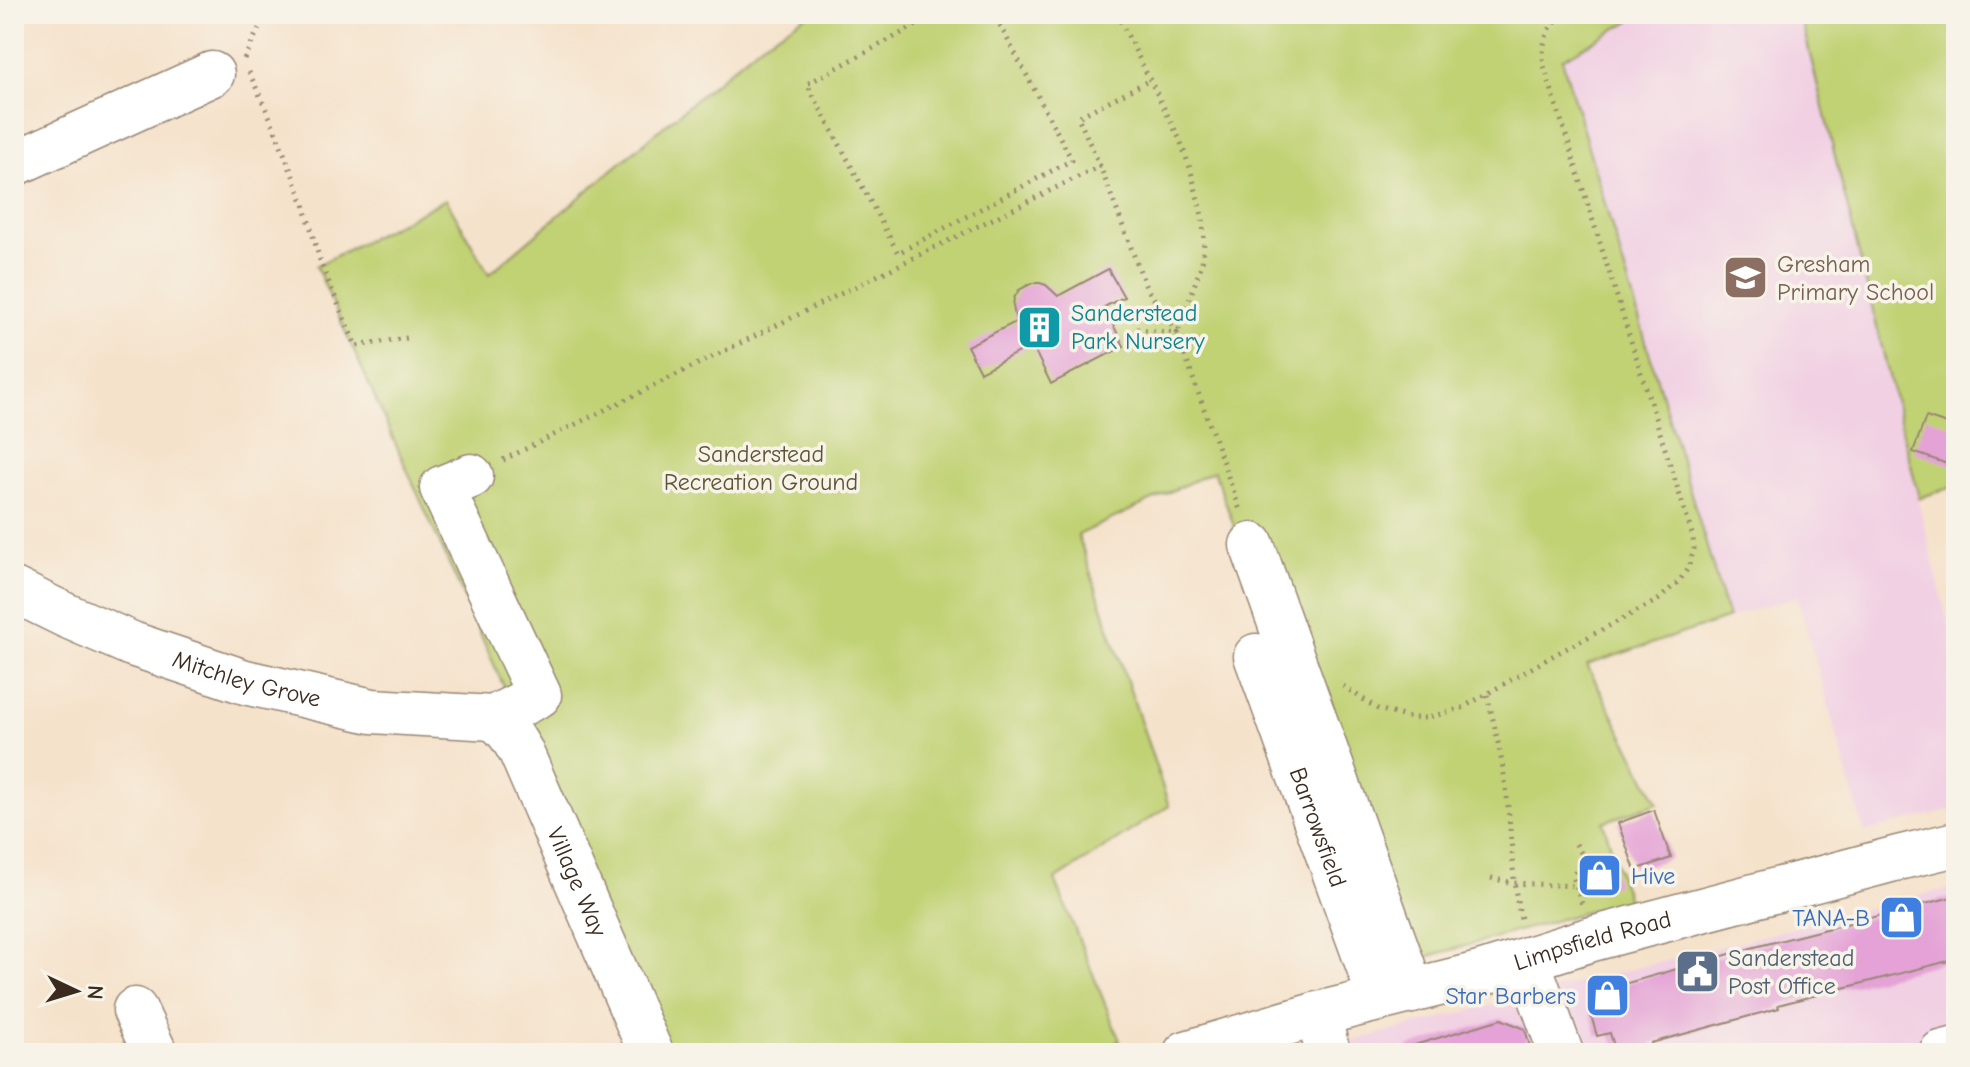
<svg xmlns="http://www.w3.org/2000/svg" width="1970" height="1067" font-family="'Comic Neue',sans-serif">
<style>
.built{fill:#f1d0e3}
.green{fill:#c1d275;stroke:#7e7e4a;stroke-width:2}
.building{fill:#e4a2d6}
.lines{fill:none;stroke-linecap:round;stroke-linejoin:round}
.minor-casing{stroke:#988674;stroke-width:47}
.major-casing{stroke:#988674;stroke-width:47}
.path{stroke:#988674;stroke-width:5;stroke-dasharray:2 6;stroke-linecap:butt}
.minor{stroke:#fff;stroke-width:44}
.major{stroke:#fff;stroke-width:44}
.labels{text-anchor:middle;stroke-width:7;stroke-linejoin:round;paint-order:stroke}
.education-label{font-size:24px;fill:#785e54;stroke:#f7f3e8;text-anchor:start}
.culture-label{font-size:24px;fill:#0d838f;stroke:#f7f3e8;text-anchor:start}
.park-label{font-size:24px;fill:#5c5434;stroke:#f7f3e8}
.street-label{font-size:24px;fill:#3b2a1e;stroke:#f7f3e8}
.shop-label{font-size:24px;fill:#366cbe;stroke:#f7f3e8;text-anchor:end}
.service-label{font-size:24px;fill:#4e5e75;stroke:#f7f3e8;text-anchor:start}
</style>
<rect width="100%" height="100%" fill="#f7f3e8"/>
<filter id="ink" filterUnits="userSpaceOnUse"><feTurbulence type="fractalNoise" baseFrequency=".0125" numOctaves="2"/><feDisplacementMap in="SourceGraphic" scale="16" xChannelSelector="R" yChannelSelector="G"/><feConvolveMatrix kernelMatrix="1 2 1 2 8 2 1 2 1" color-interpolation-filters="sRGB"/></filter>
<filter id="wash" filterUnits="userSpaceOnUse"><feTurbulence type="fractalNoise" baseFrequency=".006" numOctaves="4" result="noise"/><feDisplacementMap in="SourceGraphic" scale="32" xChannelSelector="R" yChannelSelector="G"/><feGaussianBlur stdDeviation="1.8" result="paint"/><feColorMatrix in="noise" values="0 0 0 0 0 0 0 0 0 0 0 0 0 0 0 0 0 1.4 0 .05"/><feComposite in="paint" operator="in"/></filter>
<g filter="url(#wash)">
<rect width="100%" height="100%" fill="#f5e2cb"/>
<path class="built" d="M 1642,14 L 1800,14 L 1956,656 L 1956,808 L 1864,832 L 1797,596 L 1728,618 L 1561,59 Z
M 1956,888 L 1956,1037 L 1892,1053 L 1338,1053 L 1336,1045 L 1930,893 Z"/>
<path class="green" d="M 809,14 L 1642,14 L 1562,59 L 1728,618 L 1587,665 L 1658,803 L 1603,822 L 1628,900 L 1394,966 L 1214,471 L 1078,535 L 1169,806 L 1055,880 L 1120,1041 L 1081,1053 L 661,1053 L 509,698 L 316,266 L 446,199 L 489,274 L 761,44 Z
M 1800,14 L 1956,14 L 1956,486 L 1919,498 Z"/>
<g id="blocks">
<path class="building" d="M 1108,269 L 1124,297 L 1104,307 L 1124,346 L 1051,384 L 1032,345 L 980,372 L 967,346 L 1016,322 L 1013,306 L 1014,298 L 1019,290 L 1032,283 L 1040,283 L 1046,285 L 1058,296 Z
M 1926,417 L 1956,427 L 1956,467 L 1913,452 Z
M 1654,810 L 1671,858 L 1635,870 L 1618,823 Z
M 1610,859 L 1618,884 L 1589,893 L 1581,869 Z
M 1956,896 L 1956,959 L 1778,1005 L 1779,1008 L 1651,1043 L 1652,1048 L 1634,1053 L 1616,1053 L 1610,1033 L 1597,1036 L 1588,1005 L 1592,993 L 1751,948 Z
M 1501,1019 L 1525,1029 L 1532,1053 L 1409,1053 L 1408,1047 Z"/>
</g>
</g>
<g filter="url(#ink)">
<use href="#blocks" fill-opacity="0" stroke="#988674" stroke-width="2"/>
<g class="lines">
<defs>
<g id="minor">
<path d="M 14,164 L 212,74"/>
<path d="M 1252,545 L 1412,991"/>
<path id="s1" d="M 14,590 L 65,615 L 132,644 L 245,682 L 372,711 L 493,718 L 539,695 L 442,488 L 471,476"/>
<path id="s2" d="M 1256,656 L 1380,998"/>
<path id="s3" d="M 493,718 C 506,726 513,738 521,752 L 651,1053"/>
<path d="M 1527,959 L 1561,1053"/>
<path d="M 135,1010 L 155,1053"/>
<path d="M 1318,1014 L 1328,1053"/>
<path d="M 1941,1053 L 1956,1049"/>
</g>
<g id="major">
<path id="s4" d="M 1186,1053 L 1318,1014 L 1483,973 L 1592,939 L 1898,858 L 1956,844"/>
</g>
</defs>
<use href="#minor" class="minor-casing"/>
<use href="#major" class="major-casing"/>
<path class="path" d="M 937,14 L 807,84 L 898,253 L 1072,160 L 994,14
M 1117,14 L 1180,140 L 1191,171 L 1203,220 L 1204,242 L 1202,263 L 1178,332
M 244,59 L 266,14
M 249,72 L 271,120 L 304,204 L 321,264 L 356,346 L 407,338
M 1100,166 L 1078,117 L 1150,80
M 1137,329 L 1177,333 L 1241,513
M 503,460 L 1100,166 L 1146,287 L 1177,333
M 1343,686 L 1378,709 L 1410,718 L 1427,718 L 1462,708 L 1556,654 L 1658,600 L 1680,580 L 1688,568 L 1694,549 L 1693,537 L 1544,66 C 1541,43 1546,29 1563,14
M 1487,695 C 1497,735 1506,776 1509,817 C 1513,853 1512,888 1522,922
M 1576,844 L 1584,858 L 1573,876 L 1582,905
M 1491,878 L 1513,883 L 1576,886"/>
<use href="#minor" class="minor"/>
<use href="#major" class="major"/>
</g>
</g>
<defs>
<symbol id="school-square" viewBox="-11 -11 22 22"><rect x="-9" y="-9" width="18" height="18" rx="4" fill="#8d6e63" stroke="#f7f3e8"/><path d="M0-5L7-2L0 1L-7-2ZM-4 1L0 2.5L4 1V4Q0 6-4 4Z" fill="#fff"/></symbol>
<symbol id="building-square" viewBox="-11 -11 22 22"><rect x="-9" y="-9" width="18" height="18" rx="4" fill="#0f9aa8" stroke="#f7f3e8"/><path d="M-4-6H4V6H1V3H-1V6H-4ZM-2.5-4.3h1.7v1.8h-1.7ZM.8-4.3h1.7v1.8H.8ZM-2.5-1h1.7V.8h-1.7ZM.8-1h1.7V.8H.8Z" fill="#fff"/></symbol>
<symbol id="shop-square" viewBox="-11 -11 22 22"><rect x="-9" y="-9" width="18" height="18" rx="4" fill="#3f7fe0" stroke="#f7f3e8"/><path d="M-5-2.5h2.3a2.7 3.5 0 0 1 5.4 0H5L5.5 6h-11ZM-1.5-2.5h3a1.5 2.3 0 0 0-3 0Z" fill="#fff"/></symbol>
<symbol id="civic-square" viewBox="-11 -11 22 22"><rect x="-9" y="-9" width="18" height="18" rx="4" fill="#5c6f8a" stroke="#f7f3e8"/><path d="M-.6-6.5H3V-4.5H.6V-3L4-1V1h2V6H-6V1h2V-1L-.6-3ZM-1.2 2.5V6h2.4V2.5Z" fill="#fff"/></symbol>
</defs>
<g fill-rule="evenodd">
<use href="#school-square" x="1720" y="252" width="51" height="51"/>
<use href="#building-square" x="1014" y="302" width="51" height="51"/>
<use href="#shop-square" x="1574" y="850" width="51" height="51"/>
<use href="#shop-square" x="1876" y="892" width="51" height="51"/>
<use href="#civic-square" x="1672" y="946" width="51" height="51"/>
<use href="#shop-square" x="1582" y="970" width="51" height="51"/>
</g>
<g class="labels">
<g class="education-label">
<text x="1777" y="272">Gresham<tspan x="1777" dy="28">Primary School</tspan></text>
</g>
<g class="culture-label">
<text x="1071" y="321">Sanderstead<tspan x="1071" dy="28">Park Nursery</tspan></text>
</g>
<g class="park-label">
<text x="761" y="462">Sanderstead<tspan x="761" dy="28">Recreation Ground</tspan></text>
</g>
<g class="street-label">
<text dy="8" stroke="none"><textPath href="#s1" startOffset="250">Mitchley Grove</textPath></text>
<text dy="8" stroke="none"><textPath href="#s2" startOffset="182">Barrowsfield</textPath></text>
<text dy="8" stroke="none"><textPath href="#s3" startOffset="186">Village Way</textPath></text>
<text dy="8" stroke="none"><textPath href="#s4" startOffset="422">Limpsfield Road</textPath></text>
</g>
<g class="shop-label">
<text x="1631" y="884" text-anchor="start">Hive</text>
<text x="1870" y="926">TANA-B</text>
<text x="1576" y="1004">Star Barbers</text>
</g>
<g class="service-label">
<text x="1728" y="966">Sanderstead<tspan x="1728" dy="28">Post Office</tspan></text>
</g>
</g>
<rect width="1970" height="1067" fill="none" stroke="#f7f3e8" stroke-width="48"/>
<g transform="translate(76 991) rotate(94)" stroke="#f7f3e8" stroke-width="6" paint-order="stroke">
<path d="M0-6L14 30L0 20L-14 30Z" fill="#3b2a1e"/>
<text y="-12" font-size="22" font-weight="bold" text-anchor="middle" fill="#3b2a1e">N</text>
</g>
</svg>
